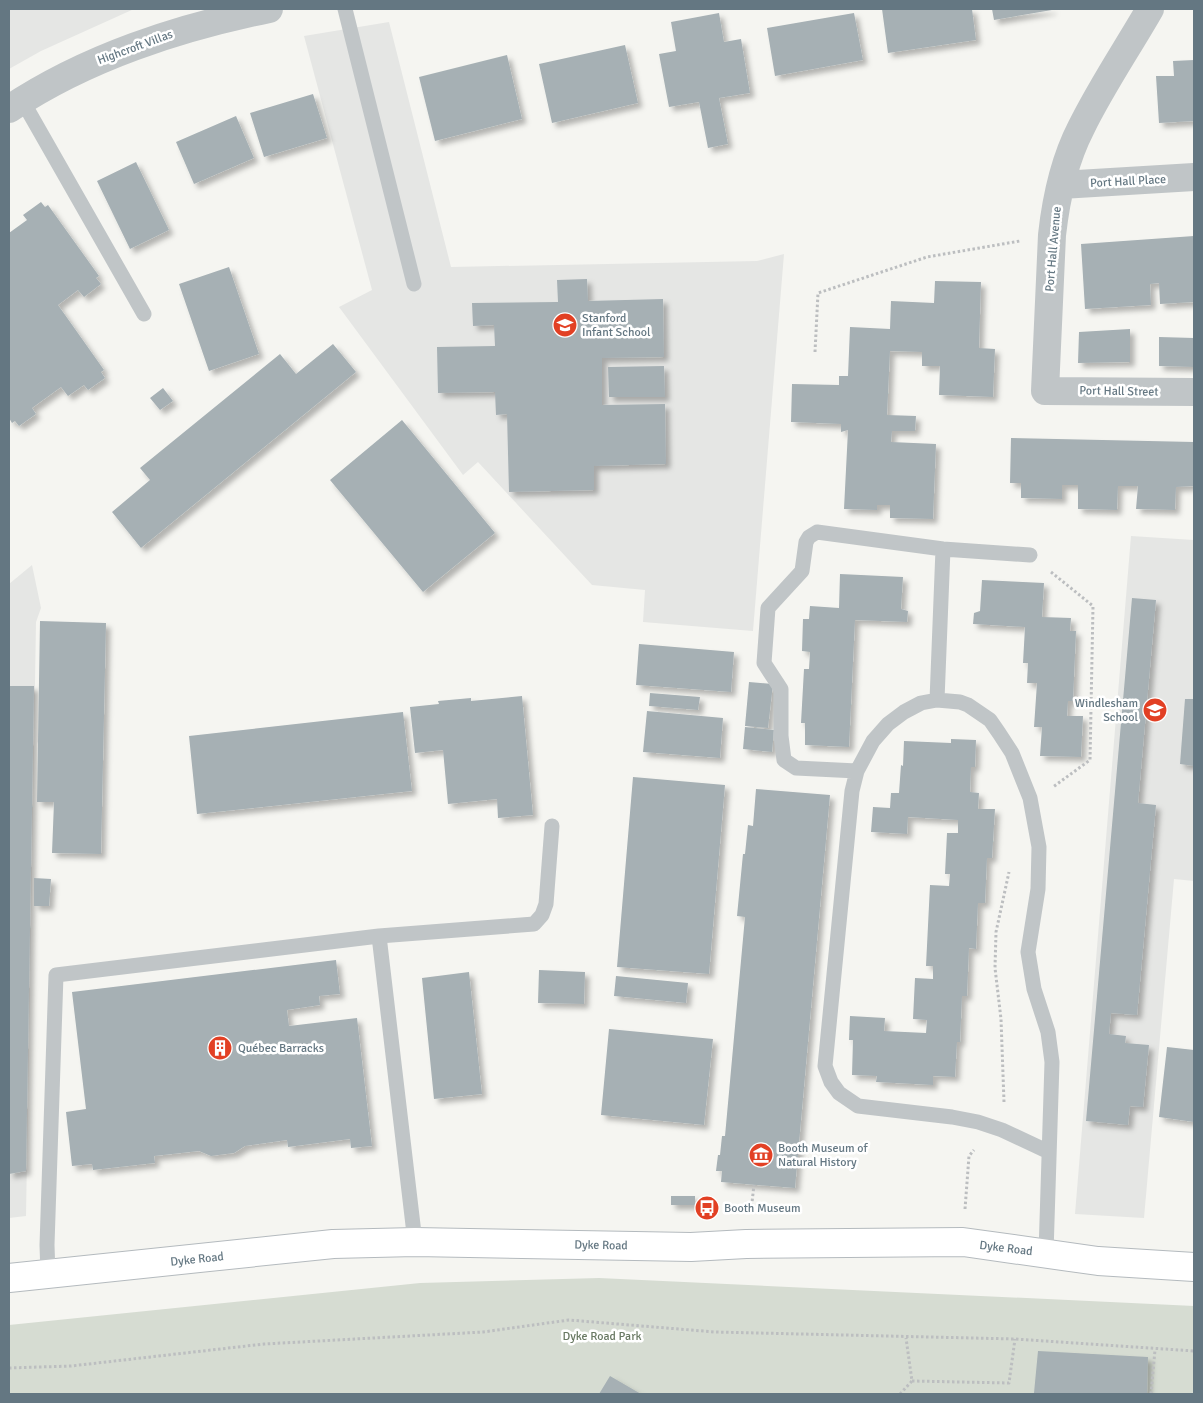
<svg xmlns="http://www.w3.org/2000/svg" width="1203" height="1403" font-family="Signika,sans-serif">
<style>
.built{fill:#e5e6e4}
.green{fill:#d6dcd2}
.building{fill:#a6b0b4;filter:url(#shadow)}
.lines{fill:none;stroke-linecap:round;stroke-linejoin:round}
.secondary-casing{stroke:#b4babe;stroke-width:30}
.path{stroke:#bcbec0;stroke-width:3;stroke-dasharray:2.5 2.5;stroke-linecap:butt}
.lane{stroke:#c0c5c7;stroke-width:15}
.street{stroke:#c0c5c7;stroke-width:28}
.secondary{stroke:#fff;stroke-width:28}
.labels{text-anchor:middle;stroke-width:5;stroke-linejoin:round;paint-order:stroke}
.street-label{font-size:12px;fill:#647782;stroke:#fff}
.poi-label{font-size:12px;fill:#647782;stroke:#fff;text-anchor:start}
.park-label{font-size:12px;fill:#697963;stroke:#fff}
</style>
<defs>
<filter id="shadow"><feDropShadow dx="4.5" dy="4.5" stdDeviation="2.5" flood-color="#0004"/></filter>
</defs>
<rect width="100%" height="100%" fill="#f5f5f1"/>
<path class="built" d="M 9,9 L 134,9 L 41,51 L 9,69 Z
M 389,22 L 451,267 L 757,261 L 784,254 L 753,631 L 643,622 L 645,590 L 592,585 L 478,462 L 463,475 L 339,307 L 372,290 L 304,36 Z
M 1131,536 L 1194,540 L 1194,881 L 1174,879 L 1144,1218 L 1075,1214 Z
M 32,565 L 41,608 L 36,622 L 35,682 L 26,1216 L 9,1218 L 9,584 Z"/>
<path class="green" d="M 599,1278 L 1194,1306 L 1194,1394 L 9,1394 L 9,1325 L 420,1283 Z"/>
<path class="building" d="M 882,9 L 972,9 L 976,40 L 888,53 Z
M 992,9 L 1052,9 L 1052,10 L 994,20 Z
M 719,13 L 724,42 L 741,39 L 750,93 L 719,98 L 728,144 L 708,148 L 699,102 L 669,107 L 659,54 L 676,51 L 671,22 Z
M 854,13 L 863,60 L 775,76 L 767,28 Z
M 625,45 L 638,103 L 552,123 L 539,64 Z
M 507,55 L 522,119 L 435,141 L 419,77 Z
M 1194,60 L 1194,121 L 1159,123 L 1156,76 L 1174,76 L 1173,61 Z
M 313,94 L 327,138 L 264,157 L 250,113 Z
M 236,116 L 254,158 L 194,184 L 176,142 Z
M 136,162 L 169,230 L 130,249 L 97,181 Z
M 41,202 L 45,207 L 48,205 L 99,276 L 96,278 L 101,284 L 84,297 L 78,290 L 58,305 L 104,370 L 101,372 L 105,378 L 88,390 L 84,385 L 68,396 L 61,387 L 32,408 L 36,414 L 19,426 L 15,421 L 12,423 L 9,418 L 9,233 L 27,220 L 23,215 Z
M 1194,236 L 1194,302 L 1160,304 L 1159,283 L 1150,284 L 1151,305 L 1085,309 L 1081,244 Z
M 229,267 L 259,354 L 209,371 L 179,284 Z
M 587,279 L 588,301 L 663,299 L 664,357 L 602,358 L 602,405 L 665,404 L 666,464 L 594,466 L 594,490 L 509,492 L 507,414 L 496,415 L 495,392 L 438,393 L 437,347 L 495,346 L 494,325 L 473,326 L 472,303 L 558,302 L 557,280 Z
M 935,281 L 981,282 L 979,348 L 995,349 L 993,397 L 939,395 L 940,366 L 922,366 L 922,352 L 890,351 L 887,415 L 916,416 L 915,431 L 892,431 L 891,442 L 936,444 L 933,519 L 890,518 L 890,505 L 877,505 L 877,510 L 844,509 L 848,430 L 841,432 L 841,424 L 791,422 L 792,384 L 839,385 L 839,376 L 848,376 L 850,327 L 890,329 L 891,301 L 934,303 Z
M 1130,329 L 1130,362 L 1078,363 L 1079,332 Z
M 1159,337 L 1194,338 L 1194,367 L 1159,366 Z
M 333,344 L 356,372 L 141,548 L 112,512 L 150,480 L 140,468 L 280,354 L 296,374 Z
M 664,366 L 665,397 L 609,397 L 608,367 Z
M 163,388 L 173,401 L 160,410 L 150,398 Z
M 402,420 L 495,533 L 423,592 L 330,480 Z
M 1011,438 L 1194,442 L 1194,486 L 1176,487 L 1175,510 L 1136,509 L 1138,486 L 1118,486 L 1117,510 L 1078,509 L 1078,485 L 1062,485 L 1062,499 L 1021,498 L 1021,483 L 1010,483 Z
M 840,574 L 903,577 L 901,609 L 908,611 L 907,622 L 855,620 L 849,747 L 805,745 L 805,723 L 801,723 L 804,669 L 809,669 L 810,652 L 802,651 L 803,619 L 809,619 L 810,606 L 839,608 Z
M 982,580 L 1044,583 L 1042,617 L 1071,618 L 1070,631 L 1076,631 L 1073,701 L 1068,701 L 1067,716 L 1083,716 L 1081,757 L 1040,756 L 1042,727 L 1034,727 L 1037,683 L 1027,683 L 1028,663 L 1023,663 L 1025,627 L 973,624 L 974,613 L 980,611 Z
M 1132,598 L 1156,600 L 1138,803 L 1156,805 L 1137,1015 L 1111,1013 L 1109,1034 L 1126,1036 L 1125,1043 L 1149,1045 L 1143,1107 L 1130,1106 L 1128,1125 L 1086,1121 Z
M 40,621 L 106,623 L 101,854 L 52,853 L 54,802 L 37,802 Z
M 639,644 L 734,652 L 731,692 L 636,685 Z
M 749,682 L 773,684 L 768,728 L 745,726 Z
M 9,686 L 34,686 L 26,1171 L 9,1174 Z
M 650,693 L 700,697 L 698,710 L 649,706 Z
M 522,696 L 533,815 L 498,818 L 497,799 L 448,804 L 443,750 L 415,753 L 410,707 L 439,704 L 438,701 L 471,698 L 471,701 Z
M 1185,699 L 1194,699 L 1194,766 L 1180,764 Z
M 647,711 L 723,718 L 720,758 L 643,752 Z
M 403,712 L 412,791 L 197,814 L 189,736 Z
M 745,727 L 774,730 L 772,752 L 743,749 Z
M 951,739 L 976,740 L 975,767 L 971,767 L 970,792 L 979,793 L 978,809 L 995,809 L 992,858 L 987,858 L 985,903 L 978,903 L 976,949 L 969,948 L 967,996 L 962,996 L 960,1042 L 957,1042 L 955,1077 L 933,1076 L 933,1085 L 876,1082 L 877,1076 L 852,1075 L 853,1040 L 849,1040 L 850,1016 L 885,1018 L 884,1031 L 926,1033 L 927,1020 L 913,1019 L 915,978 L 933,979 L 933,966 L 926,966 L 930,885 L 949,886 L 950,874 L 945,874 L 947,833 L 958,833 L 958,820 L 908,817 L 907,834 L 871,832 L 873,807 L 890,808 L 891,793 L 899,793 L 901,765 L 903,766 L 904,741 L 951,743 Z
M 633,777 L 725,785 L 709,974 L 617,967 Z
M 756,789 L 830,795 L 795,1188 L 721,1182 L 722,1171 L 716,1171 L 718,1155 L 720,1155 L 722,1136 L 725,1136 L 745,917 L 737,916 L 743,854 L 745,854 L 748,825 L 753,826 Z
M 34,878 L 51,879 L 49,906 L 34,906 Z
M 336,960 L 340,994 L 319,996 L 320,1005 L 287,1010 L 289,1026 L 357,1018 L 372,1146 L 351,1148 L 350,1139 L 288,1147 L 287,1140 L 245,1146 L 234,1153 L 211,1156 L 199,1151 L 154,1156 L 155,1163 L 93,1170 L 92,1164 L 72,1166 L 66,1112 L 86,1109 L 72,992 Z
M 539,970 L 585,972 L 584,1004 L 538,1003 Z
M 469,972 L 482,1094 L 434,1099 L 422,978 Z
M 616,976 L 688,983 L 686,1003 L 614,996 Z
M 609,1029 L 713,1039 L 704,1125 L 601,1115 Z
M 1167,1047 L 1194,1050 L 1194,1122 L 1159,1117 Z
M 671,1196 L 695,1196 L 695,1205 L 671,1205 Z
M 1038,1351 L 1148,1357 L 1147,1394 L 1034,1393 Z
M 610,1376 L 641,1394 L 599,1394 Z"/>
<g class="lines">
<defs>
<path id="secondary" d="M 9,1278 L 333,1244 L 415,1242 L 691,1247 L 746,1244 L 963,1242 L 1098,1261 L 1194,1267"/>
</defs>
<use href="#secondary" class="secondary-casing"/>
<path class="path" d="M 815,352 L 818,293 L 927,257 L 1020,241
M 1051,572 L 1093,606 L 1090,760 L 1053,787
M 1004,1102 L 1001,1019 L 995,968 L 996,932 L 1009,872
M 965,1209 L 969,1156 L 974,1150
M 751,1211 L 754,1185
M 9,1368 L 71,1366 L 264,1344 L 483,1332 L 569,1320 L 715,1332 L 1015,1339 L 1194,1351
M 912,1381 L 1009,1383 L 1015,1339
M 900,1394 L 912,1381 L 906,1338
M 1151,1394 L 1155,1350"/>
<path class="lane" d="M 345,9 L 414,284
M 22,100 L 144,314
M 937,700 L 943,549
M 857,771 L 796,768 L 784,760 L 781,736 L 781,689 L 764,663 L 768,608 L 802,571 L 806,542 L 809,537 L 817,532 L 943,549 L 1030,555
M 379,936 L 415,1242
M 1046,1253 L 1052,1062 L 1048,1032 L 1034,989 L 1028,952 L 1038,889 L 1039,847 L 1030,798 L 1012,753 L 999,733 L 990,720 L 968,705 L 960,702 L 937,700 L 921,703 L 904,712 L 888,724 L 873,741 L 857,771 L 852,791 L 825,1066 L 831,1082 L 839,1093 L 858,1106 L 952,1117 L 978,1122 L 1002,1130 L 1049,1152
M 48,1275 L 47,1245 L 56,975 L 379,936 L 534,924 L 542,915 L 546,904 L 552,826"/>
<path class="street" d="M 1150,9 C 1127,49 1101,87 1081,128 C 1064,161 1056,199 1052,235 L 1045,391 L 1194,392
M 9,109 C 87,57 178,28 269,9
M 1061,185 L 1194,177"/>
<use href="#secondary" class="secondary"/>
</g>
<defs>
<symbol id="school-disc" viewBox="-11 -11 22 22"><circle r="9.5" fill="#e24024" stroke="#fff"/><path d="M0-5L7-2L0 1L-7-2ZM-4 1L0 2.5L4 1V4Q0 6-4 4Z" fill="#fff"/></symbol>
<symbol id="building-disc" viewBox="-11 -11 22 22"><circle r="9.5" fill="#e24024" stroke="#fff"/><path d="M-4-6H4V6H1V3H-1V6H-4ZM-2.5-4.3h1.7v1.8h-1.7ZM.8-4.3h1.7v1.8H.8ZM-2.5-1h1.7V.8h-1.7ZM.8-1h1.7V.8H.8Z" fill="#fff"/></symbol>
<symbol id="museum-disc" viewBox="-11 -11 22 22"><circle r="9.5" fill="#e24024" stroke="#fff"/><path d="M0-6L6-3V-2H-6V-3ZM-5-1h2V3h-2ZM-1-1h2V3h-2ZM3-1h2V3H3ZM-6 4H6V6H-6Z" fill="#fff"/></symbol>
<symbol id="bus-disc" viewBox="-11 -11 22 22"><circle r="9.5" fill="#e24024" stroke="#fff"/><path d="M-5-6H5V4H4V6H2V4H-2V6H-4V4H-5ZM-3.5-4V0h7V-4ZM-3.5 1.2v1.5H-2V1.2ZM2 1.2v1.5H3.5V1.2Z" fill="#fff"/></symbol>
</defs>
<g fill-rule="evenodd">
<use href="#school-disc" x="551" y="311" width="28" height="28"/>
<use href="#school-disc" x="1141" y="696" width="28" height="28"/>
<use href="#building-disc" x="206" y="1034" width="28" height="28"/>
<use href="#museum-disc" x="747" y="1141" width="28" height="28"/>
<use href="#bus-disc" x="693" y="1194" width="28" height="28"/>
</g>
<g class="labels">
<g class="street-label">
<text transform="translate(135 47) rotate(-20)" y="4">Highcroft Villas</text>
<text transform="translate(1128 181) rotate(-3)" y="4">Port Hall Place</text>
<text transform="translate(1053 249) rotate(-85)" y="4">Port Hall Avenue</text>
<text transform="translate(1119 391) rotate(1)" y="4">Port Hall Street</text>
<text transform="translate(601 1245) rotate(1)" y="4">Dyke Road</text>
<text transform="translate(1006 1248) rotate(7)" y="4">Dyke Road</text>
<text transform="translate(197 1259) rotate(-6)" y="4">Dyke Road</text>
</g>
<g class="poi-label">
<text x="582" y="322">Stanford<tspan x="582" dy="14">Infant School</tspan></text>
<text x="1138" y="707" text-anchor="end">Windlesham<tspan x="1138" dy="14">School</tspan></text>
<text x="238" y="1052">Québec Barracks</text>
<text x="778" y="1152">Booth Museum of<tspan x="778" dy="14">Natural History</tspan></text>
<text x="724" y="1212">Booth Museum</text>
</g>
<g class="park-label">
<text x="602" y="1340">Dyke Road Park</text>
</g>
</g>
<rect width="1203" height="1403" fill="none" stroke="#647782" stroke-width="20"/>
</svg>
